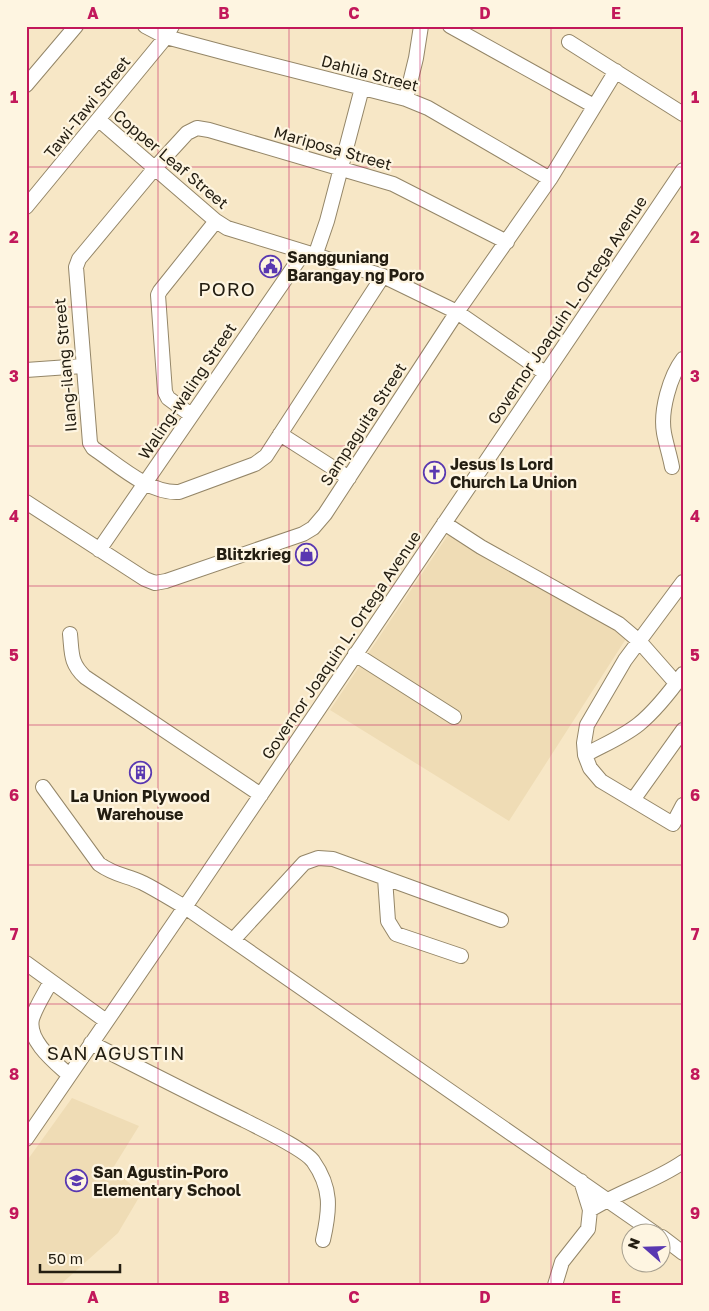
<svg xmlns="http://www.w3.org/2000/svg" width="709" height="1311" font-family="'Golos Text',sans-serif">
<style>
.built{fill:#efdcb5}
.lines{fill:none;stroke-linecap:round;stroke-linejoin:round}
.minor-casing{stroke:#948668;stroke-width:16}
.minor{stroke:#fff;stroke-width:14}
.grid{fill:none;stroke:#c2185b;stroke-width:1;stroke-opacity:0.55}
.labels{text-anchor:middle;stroke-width:4.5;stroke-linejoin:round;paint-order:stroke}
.street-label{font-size:16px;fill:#231d11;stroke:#fef5e1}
.poi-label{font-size:16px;font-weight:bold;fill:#231d11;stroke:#fef5e1;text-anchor:start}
.quarter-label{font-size:19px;letter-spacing:1px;fill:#231d11;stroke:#fef5e1}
.neatline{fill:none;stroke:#c2185b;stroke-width:2}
.grid-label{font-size:16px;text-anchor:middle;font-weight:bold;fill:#c2185b}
</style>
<rect width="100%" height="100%" fill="#f7e7c6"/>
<path class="built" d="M 448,535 L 629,634 L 509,821 L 330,710 Z
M 72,1098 L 139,1126 L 113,1168 L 141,1194 L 118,1233 L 60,1285 L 26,1285 L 26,1162 Z"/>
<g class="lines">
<defs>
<path id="minor" d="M 145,26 L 166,37 L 226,53 L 406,99 L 428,108 L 550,179
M 450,26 L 594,106
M 569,42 L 683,114
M 26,85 L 76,26
M 406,99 L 416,58 L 421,26
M 99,120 L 216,221 L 227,228 L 383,276 L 457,312 L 545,373
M 26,207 L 166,37 L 172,26
M 315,256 L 327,221 L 362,88
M 383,276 L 266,456 L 255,464 L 179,492 C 149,494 117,464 93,448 L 90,443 L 76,267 L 79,259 L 154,169 L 187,133 L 197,128 L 209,130 L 393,184 L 507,242
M 26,370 L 83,366
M 191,415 L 168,398 L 165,392 L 158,295 L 160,291 L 216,221
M 280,434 L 349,478
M 672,467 C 670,456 666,444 664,433 C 660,411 670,376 683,359
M 26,502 L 145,579 L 155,583 L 166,581 L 303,534 L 313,528 L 325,514 L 457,312 L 550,179 L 616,71
M 444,523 L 481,547 L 619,624 L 639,641 L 676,683
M 99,550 L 304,252
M 683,582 L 625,660 L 587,725 L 584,743 L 585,755 L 590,768 L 601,781 L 673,824 L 683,805
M 70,634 C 72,653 70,663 85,677 L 261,795
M 355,654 L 454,717
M 585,755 C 603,745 623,737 639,724 C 656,710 670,692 683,674
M 43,787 L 99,864 C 116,876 126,875 143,883 C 157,890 171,899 185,907 L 656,1234
M 633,800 L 683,730
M 385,878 L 388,921 L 396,934 L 461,956
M 233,940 L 304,863 L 318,858 L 333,859 L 501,920
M 26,963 L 106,1021
M 51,981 C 45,993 36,1006 32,1019 C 27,1041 56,1063 69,1075
M 91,1043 C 142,1069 193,1095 244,1120 C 259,1128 303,1148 313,1161 C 332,1188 330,1209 323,1240
M 26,1139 L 185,907 L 683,170
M 581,1181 L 590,1210
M 662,1237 L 683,1253
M 555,1285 L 562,1262 L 588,1229 L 590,1210 C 620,1191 654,1182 683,1162"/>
</defs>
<use href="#minor" class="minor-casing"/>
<use href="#minor" class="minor"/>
</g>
<path class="grid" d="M 158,26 L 158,1285M 289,26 L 289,1285M 420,26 L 420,1285M 551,26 L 551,1285M 26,167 L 683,167M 26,307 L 683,307M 26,446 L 683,446M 26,586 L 683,586M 26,725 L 683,725M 26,865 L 683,865M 26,1004 L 683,1004M 26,1144 L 683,1144"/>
<defs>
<symbol id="civic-ring" viewBox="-11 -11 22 22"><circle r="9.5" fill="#fef5e1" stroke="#5938b1" stroke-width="1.5"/><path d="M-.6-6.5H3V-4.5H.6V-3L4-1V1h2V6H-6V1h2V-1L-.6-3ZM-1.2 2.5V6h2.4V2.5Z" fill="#5938b1"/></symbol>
<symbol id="church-ring" viewBox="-11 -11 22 22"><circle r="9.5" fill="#fef5e1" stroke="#5938b1" stroke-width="1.5"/><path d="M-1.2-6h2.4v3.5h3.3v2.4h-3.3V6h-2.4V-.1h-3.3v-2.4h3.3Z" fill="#5938b1"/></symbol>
<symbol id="shop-ring" viewBox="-11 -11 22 22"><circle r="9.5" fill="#fef5e1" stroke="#5938b1" stroke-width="1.5"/><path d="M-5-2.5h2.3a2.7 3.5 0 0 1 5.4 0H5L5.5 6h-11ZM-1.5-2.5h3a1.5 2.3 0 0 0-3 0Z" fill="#5938b1"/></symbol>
<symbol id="building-ring" viewBox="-11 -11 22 22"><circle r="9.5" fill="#fef5e1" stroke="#5938b1" stroke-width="1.5"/><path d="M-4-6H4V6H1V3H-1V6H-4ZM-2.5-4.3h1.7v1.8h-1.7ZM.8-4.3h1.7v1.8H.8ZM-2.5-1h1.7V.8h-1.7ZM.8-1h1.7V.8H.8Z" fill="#5938b1"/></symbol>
<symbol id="school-ring" viewBox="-11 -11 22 22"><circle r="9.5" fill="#fef5e1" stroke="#5938b1" stroke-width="1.5"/><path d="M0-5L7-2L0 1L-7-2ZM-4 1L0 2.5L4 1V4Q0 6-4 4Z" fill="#5938b1"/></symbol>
</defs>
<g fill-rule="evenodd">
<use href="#civic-ring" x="258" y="254" width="25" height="25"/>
<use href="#church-ring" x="422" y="460" width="25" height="25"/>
<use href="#shop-ring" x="294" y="542" width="25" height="25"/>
<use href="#building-ring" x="128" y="760" width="25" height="25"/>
<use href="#school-ring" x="64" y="1168" width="25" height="25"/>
</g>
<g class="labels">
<g class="street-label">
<text transform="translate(370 73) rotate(15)" y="6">Dahlia Street</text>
<text transform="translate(87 107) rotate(-51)" y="6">Tawi-Tawi Street</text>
<text transform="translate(333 148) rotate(16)" y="6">Mariposa Street</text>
<text transform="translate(171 159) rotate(40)" y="6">Copper Leaf Street</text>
<text transform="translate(567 310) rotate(-56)" y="6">Governor Joaquin L. Ortega Avenue</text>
<text transform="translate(65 365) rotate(-95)" y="6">Ilang-ilang Street</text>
<text transform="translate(187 391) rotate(-56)" y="6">Waling-waling Street</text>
<text transform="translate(363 424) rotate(-57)" y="6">Sampaguita Street</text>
<text transform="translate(341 645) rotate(-56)" y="6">Governor Joaquin L. Ortega Avenue</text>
</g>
<g class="poi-label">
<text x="287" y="263">Sangguniang<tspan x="287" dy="18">Barangay ng Poro</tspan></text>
<text x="450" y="470">Jesus Is Lord<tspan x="450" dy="18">Church La Union</tspan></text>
<text x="291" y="560" text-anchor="end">Blitzkrieg</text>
<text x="140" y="802" text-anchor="middle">La Union Plywood<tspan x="140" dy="18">Warehouse</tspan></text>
<text x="93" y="1178">San Agustin-Poro<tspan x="93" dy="18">Elementary School</tspan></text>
</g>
<g class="quarter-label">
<text x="227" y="296">PORO</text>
<text x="116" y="1060">SAN AGUSTIN</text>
</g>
</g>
<rect width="709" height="1311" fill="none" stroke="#fef5e1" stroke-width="55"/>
<g transform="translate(646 1248) rotate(290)"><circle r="24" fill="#fef5e1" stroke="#a69f8e"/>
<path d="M0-4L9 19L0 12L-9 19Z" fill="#5938b1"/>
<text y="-8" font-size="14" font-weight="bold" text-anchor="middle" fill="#231d11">N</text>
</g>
<path d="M40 1264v8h80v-8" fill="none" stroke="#231d11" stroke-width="2.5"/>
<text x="48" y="1264" font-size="15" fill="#231d11" stroke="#fef5e1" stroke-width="4" paint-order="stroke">50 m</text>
<rect x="28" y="28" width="654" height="1256" class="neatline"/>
<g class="grid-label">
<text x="93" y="19">A</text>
<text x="224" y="19">B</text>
<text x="354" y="19">C</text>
<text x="485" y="19">D</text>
<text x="616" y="19">E</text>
<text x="14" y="103">1</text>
<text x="695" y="103">1</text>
<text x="14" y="243">2</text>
<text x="695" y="243">2</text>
<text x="14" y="382">3</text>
<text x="695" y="382">3</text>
<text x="14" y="522">4</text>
<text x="695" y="522">4</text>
<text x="14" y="661">5</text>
<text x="695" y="661">5</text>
<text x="14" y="801">6</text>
<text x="695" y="801">6</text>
<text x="14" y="940">7</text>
<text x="695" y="940">7</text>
<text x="14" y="1080">8</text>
<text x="695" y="1080">8</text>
<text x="14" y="1219">9</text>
<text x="695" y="1219">9</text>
<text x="93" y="1303">A</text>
<text x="224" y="1303">B</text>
<text x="354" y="1303">C</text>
<text x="485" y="1303">D</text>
<text x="616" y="1303">E</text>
</g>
</svg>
